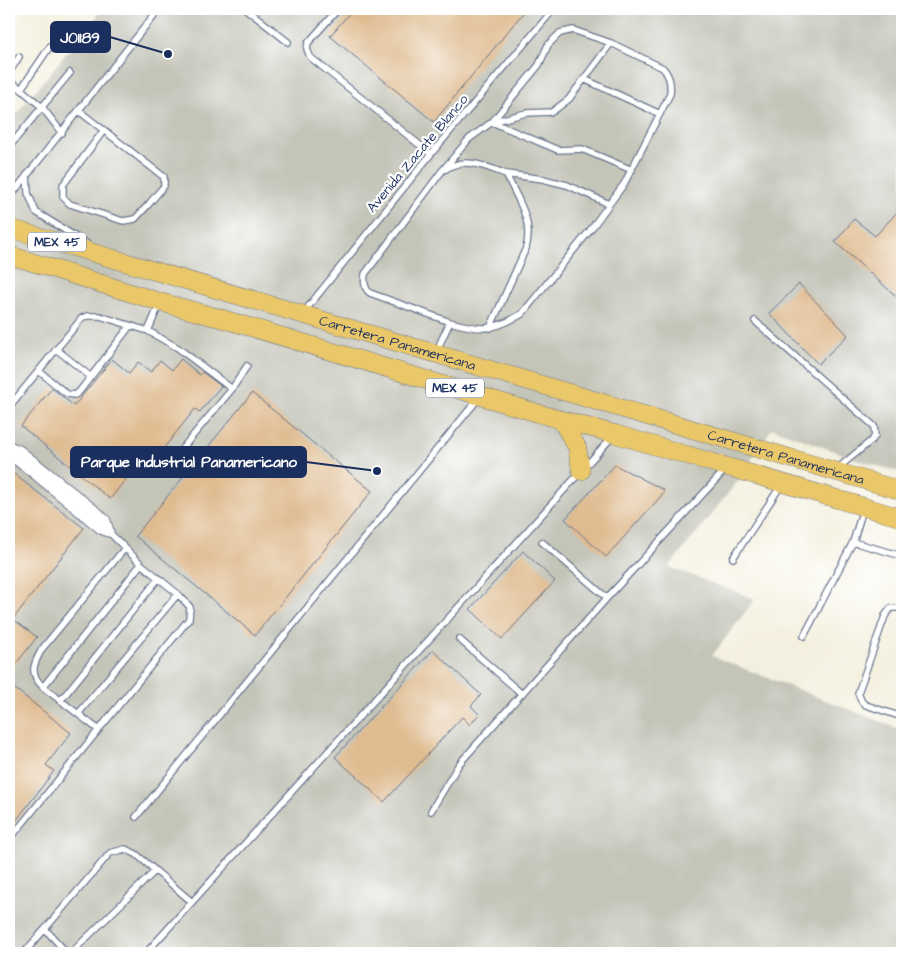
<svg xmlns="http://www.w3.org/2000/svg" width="911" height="962" font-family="'Architects Daughter',sans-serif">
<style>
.industrial{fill:#c4c5b9}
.building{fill:#dfbb90}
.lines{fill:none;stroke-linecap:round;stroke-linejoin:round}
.service-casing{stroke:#67738b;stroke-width:8}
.minor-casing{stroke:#67738b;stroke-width:13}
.primary-casing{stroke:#67738b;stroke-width:19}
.service{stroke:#fff;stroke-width:5.5}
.minor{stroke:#fff;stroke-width:11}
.primary{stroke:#eac769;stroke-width:18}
.labels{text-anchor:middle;stroke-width:4.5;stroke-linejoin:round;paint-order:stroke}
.shield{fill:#fff;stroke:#5f6d8e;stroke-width:1}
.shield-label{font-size:12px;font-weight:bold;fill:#1b2f5e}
.street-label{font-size:14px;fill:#1b2f5e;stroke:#fff}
.leader{fill:none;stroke:#1b2f5e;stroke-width:2}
.callout-dot{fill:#1b2f5e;stroke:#fff;stroke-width:2}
.callout{fill:#1b2f5e;stroke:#1b2f5e;stroke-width:2}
.callout-label{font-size:15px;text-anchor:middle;font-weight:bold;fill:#fff}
</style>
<rect width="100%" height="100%" fill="#fff"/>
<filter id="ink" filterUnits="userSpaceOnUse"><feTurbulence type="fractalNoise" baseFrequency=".02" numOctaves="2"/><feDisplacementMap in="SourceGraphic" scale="10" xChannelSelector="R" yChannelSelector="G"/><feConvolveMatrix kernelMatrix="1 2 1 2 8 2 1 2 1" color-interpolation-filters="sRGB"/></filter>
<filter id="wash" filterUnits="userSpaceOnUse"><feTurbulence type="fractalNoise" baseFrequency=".0096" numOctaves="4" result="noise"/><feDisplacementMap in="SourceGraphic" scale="20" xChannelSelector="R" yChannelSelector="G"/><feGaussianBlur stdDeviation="1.12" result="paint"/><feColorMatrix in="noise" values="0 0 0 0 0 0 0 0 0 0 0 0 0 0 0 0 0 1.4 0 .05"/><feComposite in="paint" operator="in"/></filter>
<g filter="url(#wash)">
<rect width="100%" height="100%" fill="#f4f0df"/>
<path class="industrial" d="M 103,9 L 902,9 L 902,473 L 861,461 L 772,428 L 738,481 L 669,567 L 755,599 L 712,656 L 902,730 L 902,953 L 9,953 L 9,123 Z"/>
<g id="blocks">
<path class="building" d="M 353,9 L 526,9 L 434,122 L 330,36 Z
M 902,207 L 902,294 L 898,298 L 835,242 L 854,219 L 875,236 Z
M 799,284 L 848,335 L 818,364 L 769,313 Z
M 112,359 L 129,373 L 138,362 L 151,372 L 160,360 L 172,370 L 181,359 L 200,375 L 202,372 L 221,386 L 200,412 L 195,409 L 159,454 L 157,453 L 147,466 L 143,463 L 133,476 L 130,474 L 110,499 L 21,426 L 52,388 L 74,406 Z
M 252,393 L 372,491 L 255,635 L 135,536 Z
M 615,465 L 664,490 L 661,496 L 606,557 L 565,519 Z
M 14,474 L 84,528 L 13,619 L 37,637 L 9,673 L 9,481 Z
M 523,551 L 555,581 L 502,639 L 470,609 Z
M 433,650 L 481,695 L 471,706 L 479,714 L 470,725 L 462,717 L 384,802 L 335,757 Z
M 9,684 L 71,733 L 46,765 L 54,771 L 9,830 Z"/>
</g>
</g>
<g filter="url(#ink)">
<use href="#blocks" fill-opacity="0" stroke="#67738b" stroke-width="1"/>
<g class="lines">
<defs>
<path id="service" d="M 246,9 L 288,42
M 338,9 L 308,43 L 307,49 L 310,57 L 431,154
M 9,73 L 19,57
M 9,79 L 42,107 L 9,147
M 584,79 L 660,114
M 21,89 L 51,45
M 79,111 L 164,177 L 164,186 L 148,205 L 135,219 L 123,221 L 70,204 L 63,197 L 63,185 L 104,130
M 492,122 L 526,113 L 552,112 L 569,99 L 611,43
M 492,122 L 558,150 L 582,149 L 632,170
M 62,133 L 42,107 L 70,73
M 446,169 C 465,156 487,167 506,174 C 517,199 534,220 526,248 L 490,328
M 506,174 L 543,179 L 567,185 L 609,204
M 27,175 L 28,193 L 36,212 L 87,244
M 9,198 L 159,9
M 304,312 L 431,154 L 554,9
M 755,321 L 874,426 L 875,436 L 872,440 L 838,468
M 148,331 L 160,303
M 56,349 L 91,377
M 436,352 L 450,322 C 482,331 492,331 522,314 L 591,229 L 624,184 L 670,94 C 671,83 670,77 663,68 L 611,43 L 573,30 L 560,33 L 548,45 L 539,65 L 492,122 L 469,139 L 442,171 L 365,274 C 364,282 364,288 370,293 L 450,322
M 39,371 L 67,394 L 75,395 L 79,392 L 130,326
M 9,407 L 82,318 L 87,316 L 100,316 L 148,331 L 178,348 L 232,389
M 180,451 L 232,389 L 247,366
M 542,542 L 607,598
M 853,542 L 902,556
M 733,558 L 782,484
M 902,608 L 891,608 L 885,616 L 858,693 L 862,702 L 866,705 L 902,717
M 804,636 L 853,542 L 863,509
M 459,639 L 522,694
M 43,687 L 141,564
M 61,700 L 158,579
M 78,714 L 178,594
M 99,730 L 43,687 C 29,673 33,665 42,649 L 125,548
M 431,811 L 459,764 L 607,598 L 725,470
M 136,817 L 478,399
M 9,840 L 189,619 L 190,607 L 178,594 L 141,564 L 108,531
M 24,953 L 45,929
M 67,953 L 45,929 L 110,853 L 125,849 L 136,854 L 192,902
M 71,953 L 155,871
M 146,953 L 612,437"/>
<path id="minor" d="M 9,447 L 19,451 L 98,514 L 105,521 L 108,531
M 9,455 L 15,458 L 36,474 L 101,528 L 108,531"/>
<g id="primary">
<path id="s1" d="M 9,228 L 902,491"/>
<path d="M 9,255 L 160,302 L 223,319 L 561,420 L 615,434 L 902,518"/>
<path d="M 561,420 L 577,447 L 581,471"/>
</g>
</defs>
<use href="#service" class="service-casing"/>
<use href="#minor" class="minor-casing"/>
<use href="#primary" class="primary-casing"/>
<use href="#service" class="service"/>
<use href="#minor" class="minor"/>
<use href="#primary" class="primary"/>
</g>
</g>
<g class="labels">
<g class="shield">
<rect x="28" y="232.5" width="58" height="19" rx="4"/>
<rect x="426" y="378.5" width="58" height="19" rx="4"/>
</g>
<g class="shield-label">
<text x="57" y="246">MEX 45</text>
<text x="455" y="392">MEX 45</text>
</g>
<g class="street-label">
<text transform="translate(417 153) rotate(-50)" y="5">Avenida Zacate Blanco</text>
<text dy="5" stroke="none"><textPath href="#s1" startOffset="405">Carretera Panamericana</textPath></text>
<text dy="5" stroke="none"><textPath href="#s1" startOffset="810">Carretera Panamericana</textPath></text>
</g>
</g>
<path class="leader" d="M168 54L110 37M377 471L306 462"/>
<g class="callout-dot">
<circle cx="168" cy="54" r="5"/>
<circle cx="377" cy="471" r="5"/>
</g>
<g class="callout">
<rect x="51" y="22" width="59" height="30" rx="5"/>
<rect x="71" y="447" width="235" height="30" rx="5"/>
</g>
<g class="callout-label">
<text x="80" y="43">J01189</text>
<text x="189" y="467">Parque Industrial Panamericano</text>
</g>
<rect width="911" height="962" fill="none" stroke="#fff" stroke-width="30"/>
</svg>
